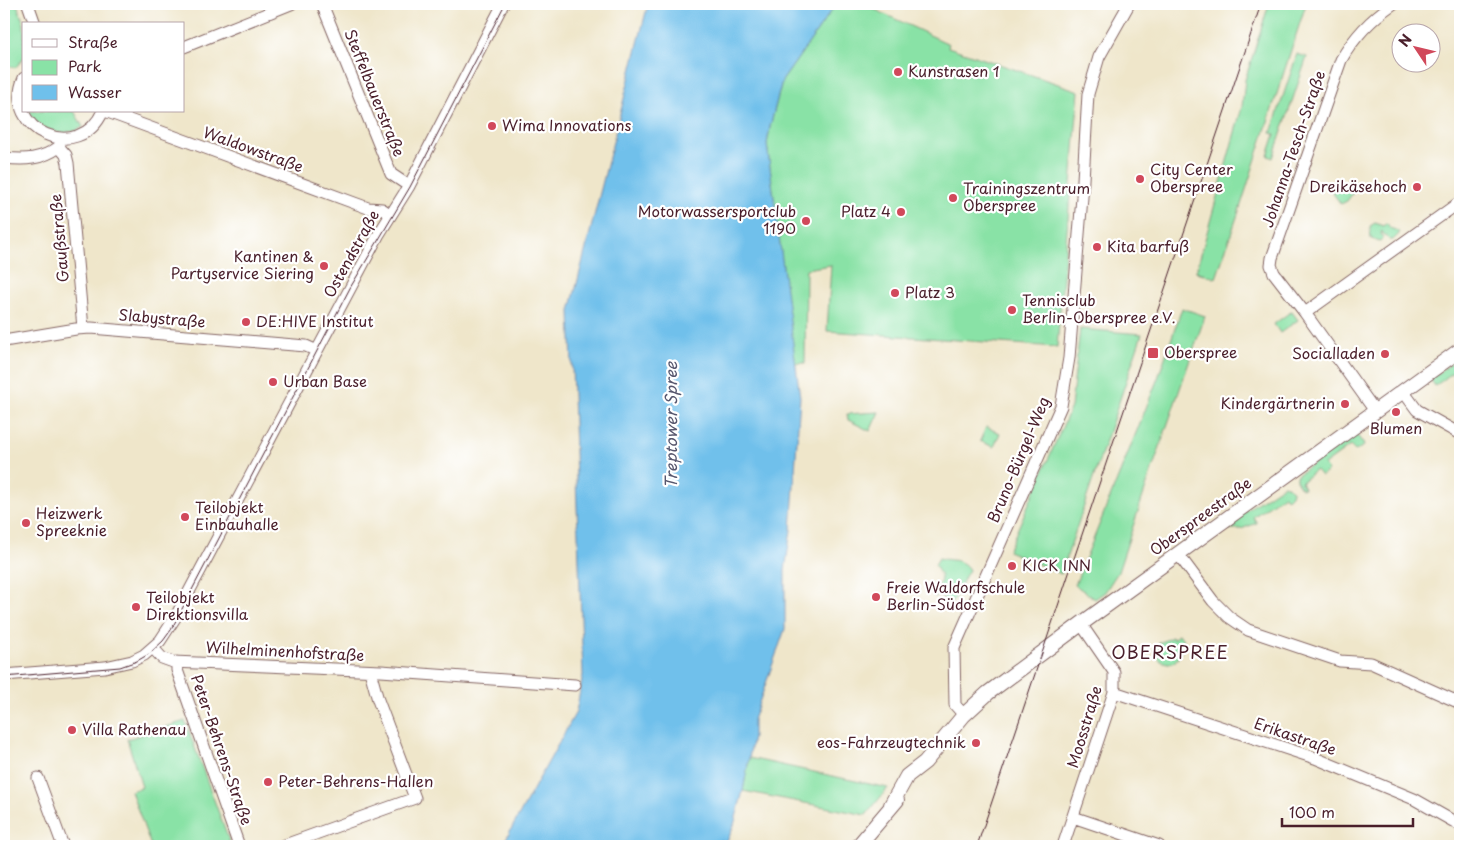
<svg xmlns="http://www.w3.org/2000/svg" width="1464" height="850" font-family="'Playpen Sans',sans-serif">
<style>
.green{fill:#89e2a6;stroke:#6a8068}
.water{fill:#6fc0eb;stroke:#5c708b}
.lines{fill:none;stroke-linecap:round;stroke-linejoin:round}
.minor-casing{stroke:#846563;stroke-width:13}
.major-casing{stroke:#846563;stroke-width:16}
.minor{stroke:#fff;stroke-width:11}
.major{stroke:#fff;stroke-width:14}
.tram{stroke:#4a1f2b;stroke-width:1}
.poi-dot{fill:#d1495b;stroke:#fff;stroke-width:2}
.labels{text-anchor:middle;stroke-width:4.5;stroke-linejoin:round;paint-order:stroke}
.poi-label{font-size:15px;fill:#4a1f2b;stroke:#fff;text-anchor:start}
.street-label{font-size:15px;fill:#4a1f2b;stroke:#fff}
.water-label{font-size:16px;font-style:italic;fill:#57576e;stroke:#fff}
.quarter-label{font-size:18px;letter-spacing:1px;fill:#4a1f2b;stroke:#fff}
</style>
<rect width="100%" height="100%" fill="#fff"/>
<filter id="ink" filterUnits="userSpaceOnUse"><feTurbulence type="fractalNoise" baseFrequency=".02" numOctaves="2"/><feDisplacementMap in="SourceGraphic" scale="10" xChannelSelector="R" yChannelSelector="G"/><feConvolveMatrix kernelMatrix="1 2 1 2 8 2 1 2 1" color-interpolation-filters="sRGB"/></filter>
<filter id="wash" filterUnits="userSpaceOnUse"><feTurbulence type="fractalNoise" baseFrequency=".0096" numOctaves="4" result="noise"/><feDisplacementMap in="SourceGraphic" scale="20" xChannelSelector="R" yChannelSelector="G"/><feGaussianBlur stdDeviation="1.12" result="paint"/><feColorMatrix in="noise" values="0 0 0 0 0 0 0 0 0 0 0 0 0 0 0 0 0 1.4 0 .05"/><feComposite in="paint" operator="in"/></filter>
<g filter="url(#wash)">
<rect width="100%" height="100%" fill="#efe6ca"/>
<path class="green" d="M 17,4 L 24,24 L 24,58 L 15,68 L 4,64 L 4,8 Z
M 836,4 L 863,4 L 949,44 L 948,47 L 1079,91 L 1057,347 L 827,331 L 831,265 L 806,269 L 805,363 L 795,363 L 767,144 L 770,127 L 782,81 Z
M 1269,4 L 1306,4 L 1239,211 L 1216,278 L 1196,272 L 1242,107 L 1245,80 Z
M 1297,54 L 1307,57 L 1273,158 L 1268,156 L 1275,134 L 1271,133 Z
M 27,111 L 74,111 L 83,127 L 75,131 L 60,133 L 40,127 Z
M 1343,185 L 1349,187 L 1353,193 L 1347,201 L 1341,204 L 1332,192 Z
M 1375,223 L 1383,226 L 1387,223 L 1390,228 L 1398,231 L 1399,234 L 1393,240 L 1390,240 L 1384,235 L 1382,231 L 1381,233 L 1383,238 L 1380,241 L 1371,239 L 1370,226 Z
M 1182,308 L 1205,316 L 1145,490 L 1118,572 L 1105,592 L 1095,599 L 1075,585 L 1158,378 Z
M 1292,312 L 1298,320 L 1280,333 L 1274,324 L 1289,313 Z
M 1080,329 L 1142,334 L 1061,574 L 1008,551 L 1071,407 Z
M 1460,357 L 1460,367 L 1435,386 L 1430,379 Z
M 879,412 L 870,431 L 848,420 L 847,414 Z
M 986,427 L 1000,433 L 994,447 L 980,441 Z
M 1355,433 L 1363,443 L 1364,446 L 1355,451 L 1350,446 L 1324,465 L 1328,471 L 1321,476 L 1316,470 L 1301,482 L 1304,488 L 1301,488 L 1296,480 L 1296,476 Z
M 1284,485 L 1289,487 L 1292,491 L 1291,495 L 1287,499 L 1284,495 L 1253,517 L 1257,523 L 1241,529 L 1226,529 L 1225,524 Z
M 939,558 C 949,561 963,558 969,570 C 962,580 960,591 952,602 L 948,601 L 938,595 L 935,597 L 931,593 C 944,580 943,579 935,565 Z
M 1179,634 L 1187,645 C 1177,652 1180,669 1161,661 C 1155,655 1155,650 1159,643 L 1172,637 L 1173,639 Z
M 185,721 L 231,846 L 151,846 L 131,791 L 142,787 L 127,739 Z
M 749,758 L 888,788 L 866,815 L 743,791 Z"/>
<path class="water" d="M 648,4 L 836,4 L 782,81 L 770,127 L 767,144 L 800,397 L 791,530 L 785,570 L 785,629 L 753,720 L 753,737 L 743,791 L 734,825 L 726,844 L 720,840 L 717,846 L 502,846 L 576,712 L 583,675 L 570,311 Z"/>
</g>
<g filter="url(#ink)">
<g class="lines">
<defs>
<path id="minor" d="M 28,4 L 35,24
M 322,4 L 391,174 L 409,186
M 184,47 L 291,4
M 24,78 C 1,130 79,165 103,111
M 105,111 L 368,208 L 382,209 L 391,215
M 59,147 L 66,155 L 68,163 L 83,328
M 4,158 C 25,160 41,160 59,147 L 61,140
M 1305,313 L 1274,273 L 1271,265 L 1272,258 L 1341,60 C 1354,37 1371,19 1393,4
M 4,341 L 76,329 L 91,328 L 306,346 L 317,351
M 1403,391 L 1417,410 L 1460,434
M 1375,411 L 1305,313 L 1460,202
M 1178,554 L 1213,601 L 1229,617 L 1248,630 L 1340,661 L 1371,663 L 1460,703
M 153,648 L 162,658 L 173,662 L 381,671 L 575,685
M 177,662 L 177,670 L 239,846
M 4,675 L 105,667 L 132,661 L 144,655 L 160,641 L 175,618 L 379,234 L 409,186 L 503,4
M 1114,692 L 1315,758 L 1414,799 L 1460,825
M 964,715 L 955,705 L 954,648 L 1061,406 L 1069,358 L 1082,197 L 1088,94 L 1099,57 L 1129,4
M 38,778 L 63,846
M 1073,817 L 1159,846
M 282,846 L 415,798 L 378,700 L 370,671
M 1063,846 L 1114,692 L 1114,672 L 1081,624"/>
<path id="major" d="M 891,805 L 907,776 L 925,762 L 964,715 L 988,693 L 1081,624 L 1460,350
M 858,846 L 897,800"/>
</defs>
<use href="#minor" class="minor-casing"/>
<use href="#major" class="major-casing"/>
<use href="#minor" class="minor"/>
<use href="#major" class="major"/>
<path class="tram" d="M 4,677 L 120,667 L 137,661 L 149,654 L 163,641 L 171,630 L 350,288 L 410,187 L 505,4
M 977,846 L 1261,4"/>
</g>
</g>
<g class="poi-dot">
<circle cx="898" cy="72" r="5"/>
<circle cx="492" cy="126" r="5"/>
<circle cx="1140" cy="179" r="5"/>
<circle cx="1417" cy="187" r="5"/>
<circle cx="953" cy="198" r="5"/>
<circle cx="901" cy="212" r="5"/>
<circle cx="806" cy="221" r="5"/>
<circle cx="1097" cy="247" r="5"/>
<circle cx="324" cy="266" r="5"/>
<circle cx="895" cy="293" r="5"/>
<circle cx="1012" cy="310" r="5"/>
<circle cx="246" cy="322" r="5"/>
<rect x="1147" y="347" width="12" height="12" rx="2.5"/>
<circle cx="1385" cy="354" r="5"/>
<circle cx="273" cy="382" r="5"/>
<circle cx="1345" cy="404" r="5"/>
<circle cx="1396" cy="412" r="5"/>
<circle cx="185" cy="517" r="5"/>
<circle cx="26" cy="523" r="5"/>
<circle cx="1012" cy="566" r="5"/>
<circle cx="876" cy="597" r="5"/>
<circle cx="136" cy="607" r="5"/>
<circle cx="72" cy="730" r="5"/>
<circle cx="976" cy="743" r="5"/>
<circle cx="268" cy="782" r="5"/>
</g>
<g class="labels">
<g class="poi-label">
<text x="908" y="77">Kunstrasen 1</text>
<text x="502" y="131">Wima Innovations</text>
<text x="1150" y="175">City Center<tspan x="1150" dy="17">Oberspree</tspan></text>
<text x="1407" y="192" text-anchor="end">Dreikäsehoch</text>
<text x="963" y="194">Trainingszentrum<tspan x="963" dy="17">Oberspree</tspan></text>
<text x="796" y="217" text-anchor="end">Motorwassersportclub<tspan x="796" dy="17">1190</tspan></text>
<text x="891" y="217" text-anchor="end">Platz 4</text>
<text x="1107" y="252">Kita barfuß</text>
<text x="314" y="262" text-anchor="end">Kantinen &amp;<tspan x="314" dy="17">Partyservice Siering</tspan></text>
<text x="905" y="298">Platz 3</text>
<text x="1022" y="306">Tennisclub<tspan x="1022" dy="17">Berlin-Oberspree e.V.</tspan></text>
<text x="256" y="327">DE:HIVE Institut</text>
<text x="1164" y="358">Oberspree</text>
<text x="1375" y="359" text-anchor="end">Socialladen</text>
<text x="283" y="387">Urban Base</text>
<text x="1335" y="409" text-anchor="end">Kindergärtnerin</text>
<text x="1396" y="434" text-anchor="middle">Blumen</text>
<text x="195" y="513">Teilobjekt<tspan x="195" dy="17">Einbauhalle</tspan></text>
<text x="36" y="519">Heizwerk<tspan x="36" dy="17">Spreeknie</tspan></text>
<text x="1022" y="571">KICK INN</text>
<text x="886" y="593">Freie Waldorfschule<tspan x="886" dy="17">Berlin-Südost</tspan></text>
<text x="146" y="603">Teilobjekt<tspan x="146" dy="17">Direktionsvilla</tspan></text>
<text x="82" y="735">Villa Rathenau</text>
<text x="966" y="748" text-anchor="end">eos-Fahrzeugtechnik</text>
<text x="278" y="787">Peter-Behrens-Hallen</text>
</g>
<g class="street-label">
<text transform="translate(374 93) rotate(68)" y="5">Steffelbauerstraße</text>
<text transform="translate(1294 149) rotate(-71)" y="5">Johanna-Tesch-Straße</text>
<text transform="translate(253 150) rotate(20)" y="5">Waldowstraße</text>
<text transform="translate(60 238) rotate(-95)" y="5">Gaußstraße</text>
<text transform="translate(352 254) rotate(-61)" y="5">Ostendstraße</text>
<text transform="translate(162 319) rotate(5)" y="5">Slabystraße</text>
<text transform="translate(1019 460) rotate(-67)" y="5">Bruno-Bürgel-Weg</text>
<text transform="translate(1201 517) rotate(-36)" y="5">Oberspreestraße</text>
<text transform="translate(285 652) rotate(3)" y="5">Wilhelminenhofstraße</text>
<text transform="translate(1085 727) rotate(-73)" y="5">Moosstraße</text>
<text transform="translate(1295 737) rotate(19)" y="5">Erikastraße</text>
<text transform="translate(221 750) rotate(71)" y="5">Peter-Behrens-Straße</text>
</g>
<g class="water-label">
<text transform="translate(671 425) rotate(-90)" y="6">Treptower Spree</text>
</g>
<g class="quarter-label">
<text x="1170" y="659">OBERSPREE</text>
</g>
</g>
<rect width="1464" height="850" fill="none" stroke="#fff" stroke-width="20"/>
<rect x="22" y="22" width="162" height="90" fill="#ffffff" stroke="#b7a5aa"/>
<rect x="32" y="39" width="25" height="8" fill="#ffffff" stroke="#b7a5aa"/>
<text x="68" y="48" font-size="15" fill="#4a1f2b">Straße</text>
<rect x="32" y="60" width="25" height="15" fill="#89e2a6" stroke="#b7a5aa"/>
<text x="68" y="72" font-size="15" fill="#4a1f2b">Park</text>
<rect x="32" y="85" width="25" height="15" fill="#6fc0eb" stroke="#b7a5aa"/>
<text x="68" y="98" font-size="15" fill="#4a1f2b">Wasser</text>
<g transform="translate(1416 48) rotate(305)"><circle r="24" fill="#ffffff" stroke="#b7a5aa"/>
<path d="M0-4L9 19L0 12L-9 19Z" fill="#d1495b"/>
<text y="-8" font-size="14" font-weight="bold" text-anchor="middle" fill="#4a1f2b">N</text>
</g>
<path d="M1282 818v8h131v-8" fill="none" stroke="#4a1f2b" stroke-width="2.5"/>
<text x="1289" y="818" font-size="15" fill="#4a1f2b" stroke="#ffffff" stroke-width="4" paint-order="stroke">100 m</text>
</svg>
